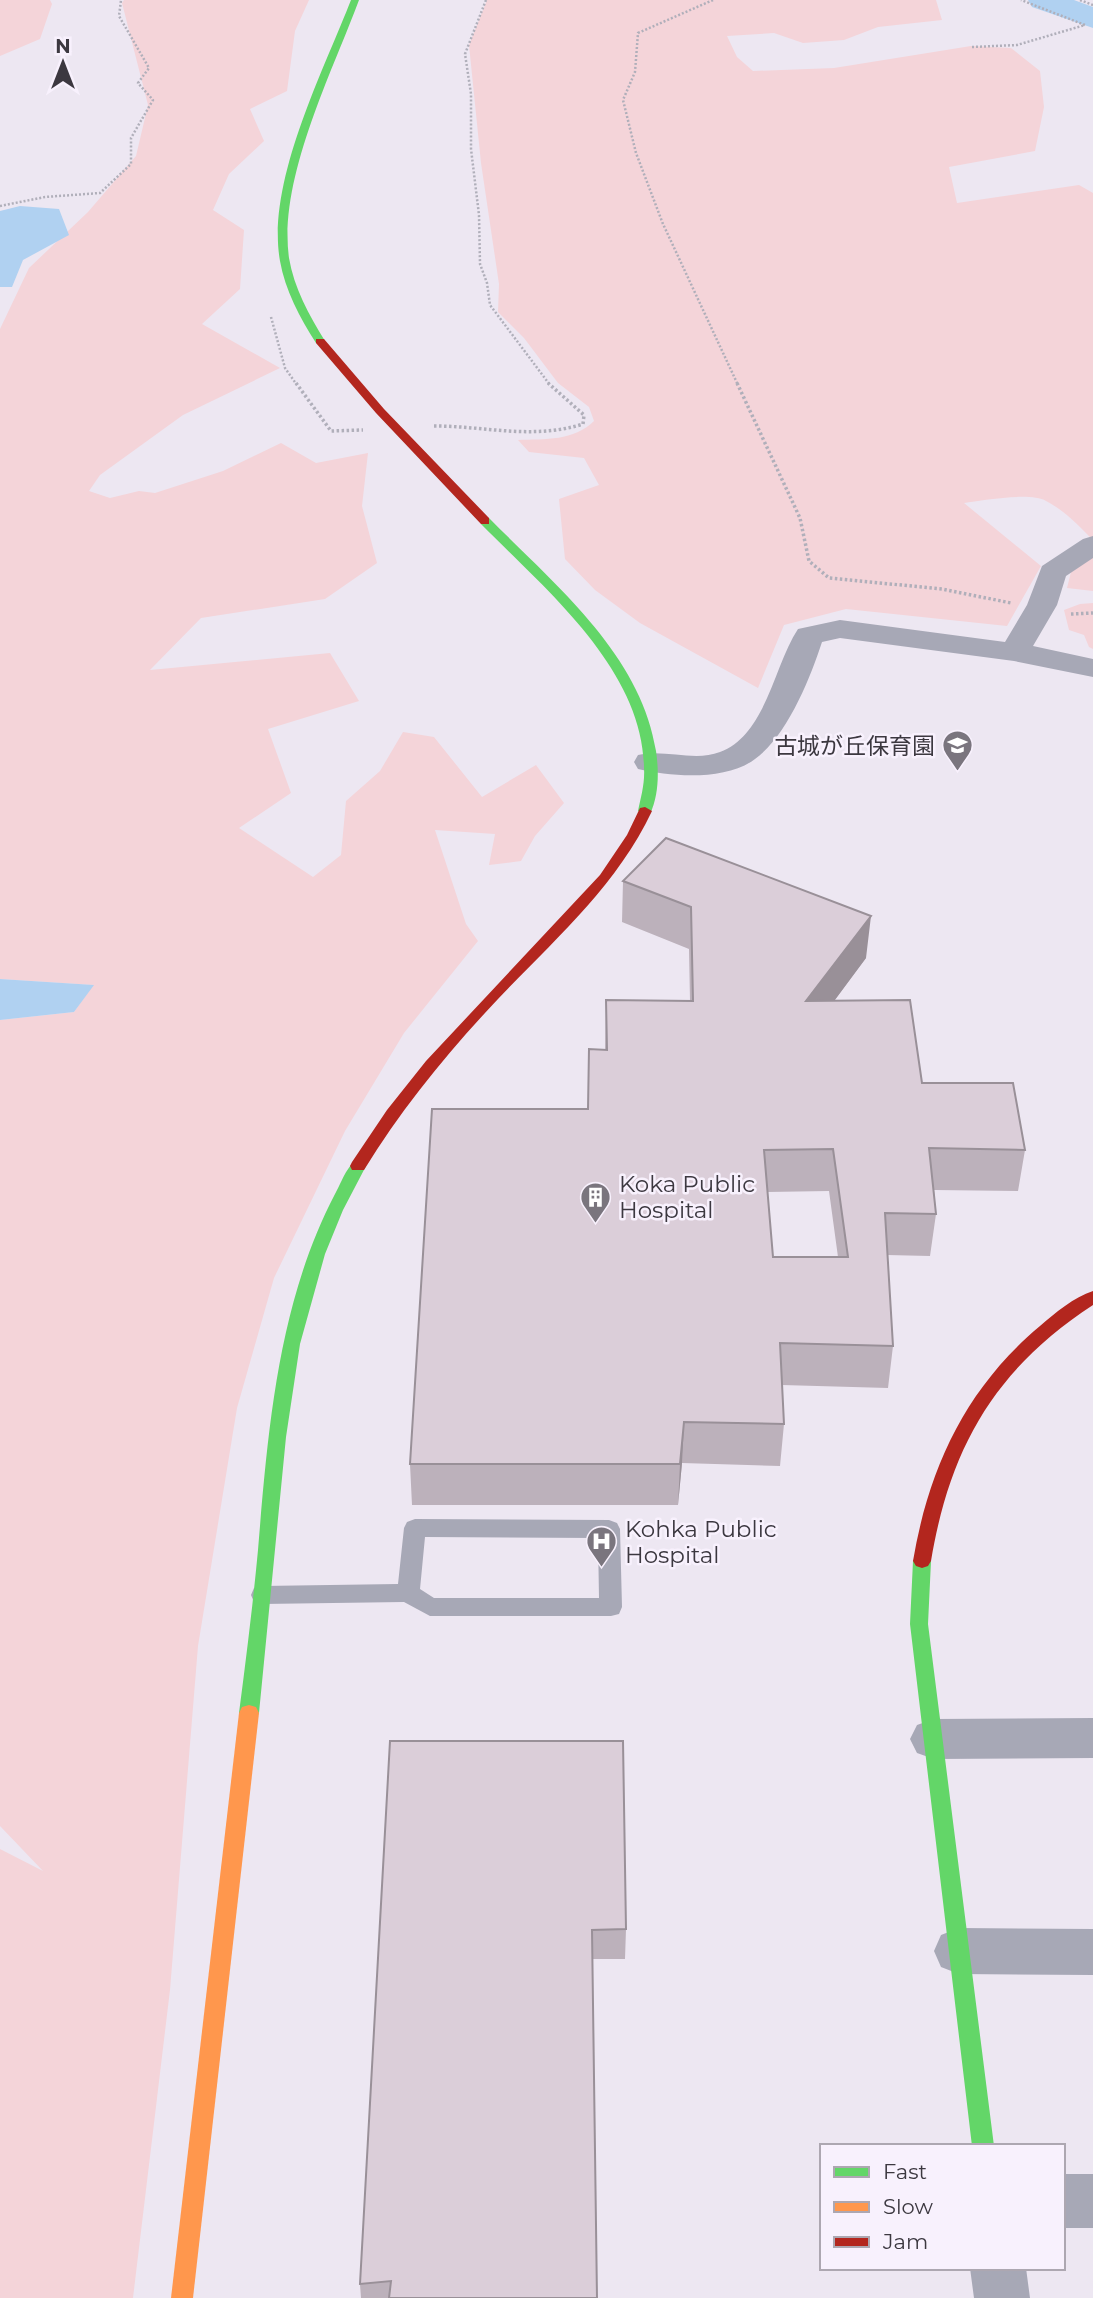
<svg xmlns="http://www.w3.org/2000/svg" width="1093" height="2298" font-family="Montserrat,'Noto Sans JP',sans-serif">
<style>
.green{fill:#f4d4d9}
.water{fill:#b0d1f1}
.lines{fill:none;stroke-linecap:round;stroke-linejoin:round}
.river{fill:#b0d1f1;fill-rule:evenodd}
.path-far1{stroke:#b0afba;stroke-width:2.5;stroke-dasharray:2 2;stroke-linecap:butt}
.path{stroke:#b0afba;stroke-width:3.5;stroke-dasharray:2.5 2.5;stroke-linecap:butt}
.lane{fill:#a7a8b6;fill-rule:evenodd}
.street{fill:#a7a8b6;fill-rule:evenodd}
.fast{fill:#63d668;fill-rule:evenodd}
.slow{fill:#ff974d;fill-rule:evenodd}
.jam{fill:#b3261e;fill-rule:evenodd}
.wall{fill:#bcb1bb;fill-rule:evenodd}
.shaded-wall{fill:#999098}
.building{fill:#dbced9;stroke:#999098;stroke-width:2;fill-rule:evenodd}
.labels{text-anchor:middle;stroke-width:5;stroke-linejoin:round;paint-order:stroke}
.poi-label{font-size:23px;fill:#3c3840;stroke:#f8f1fd;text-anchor:start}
</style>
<rect width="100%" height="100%" fill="#ede7f2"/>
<path class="green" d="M 0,0 L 50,0 L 52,4 L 40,39 L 0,56 Z
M 124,0 L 309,0 L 295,31 L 287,91 L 250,109 L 264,141 L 229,174 L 213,210 L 244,230 L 240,289 L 202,324 L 280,368 L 183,415 L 100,475 L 89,491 L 110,498 L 139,491 L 155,493 L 223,471 L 281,443 L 316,463 L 368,453 L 362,506 L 377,563 L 325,599 L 201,618 L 150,670 L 330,653 L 359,701 L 268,729 L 291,793 L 239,828 L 313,877 L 341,855 L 346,801 L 380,771 L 403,732 L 434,737 L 482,797 L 536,765 L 564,803 L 535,836 L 521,861 L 489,865 L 495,834 L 435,830 L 466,924 L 478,941 L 404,1033 L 345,1131 L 274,1278 L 237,1408 L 198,1646 L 170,1990 L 133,2298 L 0,2298 L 0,1849 L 43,1871 L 0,1826 L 0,1020 L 74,1012 L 93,985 L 0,979 L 0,329 L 29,268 L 88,212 L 136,156 L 148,105 L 122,3 Z
M 487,0 L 936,0 L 942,20 L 878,27 L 844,40 L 803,43 L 774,33 L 727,36 L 737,57 L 753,71 L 834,68 L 971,46 L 1011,48 L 1040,71 L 1044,107 L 1035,151 L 949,167 L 957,203 L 1079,185 L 1093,193 L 1093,540 C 1079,526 1064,510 1046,501 C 1031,492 983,500 964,503 L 1041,566 L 1007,626 L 846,609 L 784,625 L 758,688 L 640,623 L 595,590 L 565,559 L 559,499 L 599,485 L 584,458 L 529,452 L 518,440 C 545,439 574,441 594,421 L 589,407 L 558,383 L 524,338 L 498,312 L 499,284 L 481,163 L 469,45 Z
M 1093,549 L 1093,591 L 1067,588 L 1072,568 Z
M 1093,603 L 1093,649 L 1089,647 L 1084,635 L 1069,630 L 1064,610 L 1080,604 Z"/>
<path class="water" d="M 20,206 L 59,209 L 69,235 L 23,260 L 12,287 L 0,287 L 0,211 Z
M 0,979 L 94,985 L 74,1012 L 0,1020 Z"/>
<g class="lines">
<path class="river" d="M 1028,0 L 1074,0 L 1093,7 L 1093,28 L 1032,7 Z"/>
<path class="path-far1" d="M 486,0 L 465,54 L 471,94 L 471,149 L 479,215 L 480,264 L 487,283 L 490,305 L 550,385
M 713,0 L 638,33 L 635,72 L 623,100 L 636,153 L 663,224 L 738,385
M 1080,0 L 1093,5
M 972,47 L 1017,45 L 1085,25 L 1021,0
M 0,206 L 45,197 L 100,193 L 131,164 L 131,138 L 153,100 L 138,83 L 149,68 L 119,16 L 121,0
M 271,317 L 285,368 L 297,385"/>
<path class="path" d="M 296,383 L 331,431 L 363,430
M 737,383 L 800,518 L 809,561 L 829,578 L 942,589 L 1011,603
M 434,426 C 485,426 533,440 583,424 L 584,415 L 548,383
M 1071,614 L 1093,613"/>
<path class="lane" d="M 415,1519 L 609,1520 L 617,1523 L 620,1529 L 622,1607 L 619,1614 L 611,1616 L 430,1616 L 404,1602 L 262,1604 L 254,1602 L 251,1595 L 254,1588 L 262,1586 L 398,1584 L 404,1528 L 407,1522 ZM 425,1537 L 598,1538 L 599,1598 L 434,1598 L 420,1589 Z"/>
<path class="street" d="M 1093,536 L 1093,558 L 1066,576 L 1057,605 L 1033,646 L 1093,659 L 1093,677 L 1014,661 L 840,638 L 822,642 C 810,679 787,736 755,759 C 726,781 672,777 638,769 L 634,762 L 638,755 C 665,749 695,762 720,752 C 766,735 774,665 798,629 L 840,620 L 1005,642 L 1027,605 L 1042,566 L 1083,539 Z
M 1093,1718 L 1093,1758 L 934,1759 L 917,1753 L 910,1739 L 917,1725 L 934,1719 Z
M 959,1928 L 1093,1929 L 1093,1975 L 959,1974 L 941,1967 L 934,1951 L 941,1935 Z
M 1063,2174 L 1093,2174 L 1093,2228 L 1063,2228 Z
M 970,2268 L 1026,2268 L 1030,2298 L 974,2298 Z"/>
<path class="fast" d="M 351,0 L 359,0 C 332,73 278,179 289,258 C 294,288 309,315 325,341 L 320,344 L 316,343 C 300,318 285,290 280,261 C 266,183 323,72 351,0 Z
M 485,517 L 489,518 C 554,584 641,654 656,751 C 659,771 659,795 650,814 L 645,815 L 638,811 C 641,797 645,783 644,768 C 643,669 545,589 481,524 L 481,518 Z
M 358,1160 L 366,1166 L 343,1210 L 325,1254 L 300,1344 L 286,1437 L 259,1713 L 256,1719 L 249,1721 L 242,1719 L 239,1713 C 246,1659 253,1604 258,1550 C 268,1429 278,1303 335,1194 C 341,1184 347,1164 358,1160 Z
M 922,1554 L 928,1556 L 931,1561 L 928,1624 L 994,2146 L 972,2146 L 910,1624 L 913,1561 L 916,1556 Z"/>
<path class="slow" d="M 249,1705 L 256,1707 L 259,1713 L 193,2298 L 171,2298 L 239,1713 L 242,1707 Z"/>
<path class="jam" d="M 316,339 L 324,339 L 384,409 L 489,518 L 489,524 L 481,524 L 376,413 L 316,343 Z
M 645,807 L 652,811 C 616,887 555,939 498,999 C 448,1052 402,1108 364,1170 L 352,1170 L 350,1166 L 352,1162 L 387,1110 L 426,1061 L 600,875 L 627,835 L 640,808 Z
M 1093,1291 L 1093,1305 C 995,1369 950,1447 931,1561 L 928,1566 L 922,1568 L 916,1566 L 913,1561 C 929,1467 966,1388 1040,1326 C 1055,1313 1074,1297 1093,1291 Z"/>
</g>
<path class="wall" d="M 623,881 L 866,958 L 834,1001 L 922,1083 L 1025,1150 L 1018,1191 L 934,1190 L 936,1214 L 930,1256 L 887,1255 L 893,1346 L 888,1388 L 782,1385 L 784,1424 L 780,1466 L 682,1463 L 678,1505 L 412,1505 L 410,1464 L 588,1109 L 605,1050 L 606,1000 L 690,1001 L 689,949 L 622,922 ZM 829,1191 L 838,1257 L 773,1257 L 767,1192 Z
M 623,1741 L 626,1929 L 625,1959 L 592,1959 L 597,2298 L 361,2298 L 360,2284 Z"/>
<path class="shaded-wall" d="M 871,916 L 866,958 L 803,1043 L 806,1001 Z
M 684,1422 L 682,1463 L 678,1505 L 680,1464 Z"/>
<path class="building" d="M 666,838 L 871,916 L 806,1001 L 910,1000 L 922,1083 L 1013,1083 L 1025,1150 L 929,1148 L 936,1214 L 885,1213 L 893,1346 L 780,1343 L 784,1424 L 684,1422 L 680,1464 L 410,1464 L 432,1109 L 588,1109 L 589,1049 L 607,1050 L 606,1000 L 693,1001 L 691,907 L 623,881 ZM 833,1149 L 848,1257 L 773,1257 L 764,1150 Z
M 390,1741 L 623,1741 L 626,1929 L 592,1930 L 597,2298 L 389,2298 L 391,2281 L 360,2284 Z"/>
<defs>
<symbol id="school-pin" viewBox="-11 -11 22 30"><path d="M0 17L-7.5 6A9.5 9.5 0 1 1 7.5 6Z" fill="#7a757e" stroke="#f8f1fd"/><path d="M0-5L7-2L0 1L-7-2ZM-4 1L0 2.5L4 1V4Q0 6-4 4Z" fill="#fff"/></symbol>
<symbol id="building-pin" viewBox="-11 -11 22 30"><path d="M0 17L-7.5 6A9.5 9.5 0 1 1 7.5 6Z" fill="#7a757e" stroke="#f8f1fd"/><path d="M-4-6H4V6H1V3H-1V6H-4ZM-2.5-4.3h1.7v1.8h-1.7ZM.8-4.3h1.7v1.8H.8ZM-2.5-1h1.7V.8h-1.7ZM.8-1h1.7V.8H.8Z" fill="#fff"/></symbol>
<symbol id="hospital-pin" viewBox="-11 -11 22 30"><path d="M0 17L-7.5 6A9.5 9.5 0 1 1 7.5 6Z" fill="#7a757e" stroke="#f8f1fd"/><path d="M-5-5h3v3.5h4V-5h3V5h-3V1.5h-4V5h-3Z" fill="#fff"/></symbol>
</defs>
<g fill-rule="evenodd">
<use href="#school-pin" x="940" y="728" width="35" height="47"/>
<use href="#building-pin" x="578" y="1180" width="35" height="47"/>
<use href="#hospital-pin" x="584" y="1524" width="35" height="47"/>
</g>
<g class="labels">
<g class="poi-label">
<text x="935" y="754" text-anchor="end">古城が丘保育園</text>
<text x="619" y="1192">Koka Public<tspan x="619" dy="26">Hospital</tspan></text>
<text x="625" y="1537">Kohka Public<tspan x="625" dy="26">Hospital</tspan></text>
</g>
</g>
<rect x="820" y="2144" width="245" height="126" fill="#f8f1fd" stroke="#ada7b1" stroke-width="2"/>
<rect x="834" y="2167" width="35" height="10" fill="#63d668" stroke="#ada7b1" stroke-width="2"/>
<text x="883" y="2179" font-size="21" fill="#3c3840">Fast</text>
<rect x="834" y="2202" width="35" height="10" fill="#ff974d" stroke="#ada7b1" stroke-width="2"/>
<text x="883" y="2214" font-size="21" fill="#3c3840">Slow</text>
<rect x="834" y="2237" width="35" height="10" fill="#b3261e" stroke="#ada7b1" stroke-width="2"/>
<text x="883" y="2249" font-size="21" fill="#3c3840">Jam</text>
<g transform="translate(63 63)" stroke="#f8f1fd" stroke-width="5" paint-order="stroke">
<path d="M0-5L12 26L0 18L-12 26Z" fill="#3c3840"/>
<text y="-10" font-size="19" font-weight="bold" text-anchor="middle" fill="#3c3840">N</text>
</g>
</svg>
